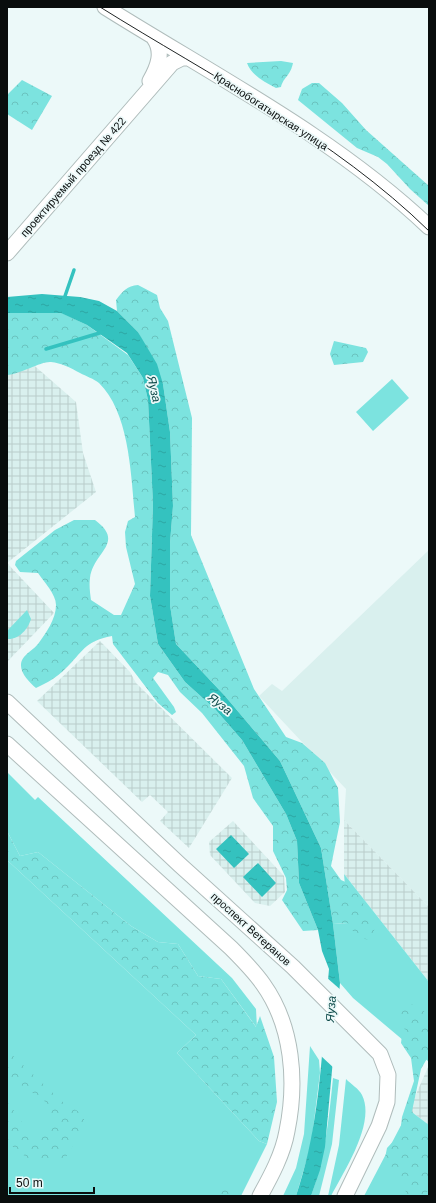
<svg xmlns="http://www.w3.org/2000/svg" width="436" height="1203" font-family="Helvetica,sans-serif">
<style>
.built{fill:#d9f0ee}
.industrial{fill:url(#industrial-grid)}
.green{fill:#7ce3df}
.forest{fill:url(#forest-crowns)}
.water{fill:url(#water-ripples)}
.pier{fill:#ecf9f9}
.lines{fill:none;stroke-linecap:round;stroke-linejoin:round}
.stream{stroke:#34c2bf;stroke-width:3.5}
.secondary-casing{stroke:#afbcbb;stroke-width:17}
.secondary{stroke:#fff;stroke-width:15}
.tram{stroke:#202525;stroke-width:1}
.labels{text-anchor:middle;stroke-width:3.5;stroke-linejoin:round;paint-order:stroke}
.street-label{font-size:11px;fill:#090d0d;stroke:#ecf9f9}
.water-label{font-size:12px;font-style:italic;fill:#0d4a49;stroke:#ecf9f9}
</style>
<defs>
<pattern id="industrial-grid" width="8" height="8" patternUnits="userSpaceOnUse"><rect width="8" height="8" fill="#d9f0ee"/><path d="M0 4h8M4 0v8" fill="none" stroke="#b9cdcb"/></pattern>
<pattern id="forest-crowns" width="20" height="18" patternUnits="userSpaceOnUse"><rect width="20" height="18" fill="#7ce3df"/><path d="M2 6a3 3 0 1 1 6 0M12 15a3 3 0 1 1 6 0" fill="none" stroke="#6ac2be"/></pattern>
<pattern id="water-ripples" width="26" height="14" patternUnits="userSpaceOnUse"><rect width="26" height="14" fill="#34c2bf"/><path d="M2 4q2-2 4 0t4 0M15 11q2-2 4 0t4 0" fill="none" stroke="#2da6a3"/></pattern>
</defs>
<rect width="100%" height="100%" fill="#ecf9f9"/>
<path class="built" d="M 429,550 L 429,907 L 344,820 L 346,789 L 259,696 L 272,684 L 282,691 Z"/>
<path class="industrial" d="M 12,346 L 76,402 L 83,453 L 96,492 L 7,563 L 7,347 Z
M 7,563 L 54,613 L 7,662 Z
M 100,641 L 130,672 L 136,683 L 232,778 L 189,848 L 160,821 L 168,812 L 150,795 L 142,802 L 37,701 Z
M 344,820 L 429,907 L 429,982 L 344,874 Z
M 233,821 L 284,876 L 285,892 L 270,906 L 255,903 L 210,855 L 209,842 Z
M 429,1065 L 429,1125 L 409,1110 Z"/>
<path class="green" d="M 392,379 L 409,398 L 373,431 L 356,412 Z
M 27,610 L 31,619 C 28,629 19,640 7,639 L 7,631 Z
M 7,772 L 35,800 L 38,797 L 232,978 L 256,1009 L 257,1028 L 221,979 L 198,976 L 178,944 L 158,942 L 131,926 L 38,852 L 20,856 L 7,831 Z
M 7,860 L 196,1035 L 177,1053 L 259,1141 L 267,1144 L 241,1196 L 7,1196 Z
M 344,874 L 429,982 L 429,1062 L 353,998 L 340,983 L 333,924 L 348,923 Z
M 310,1046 L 319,1060 L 320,1073 L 311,1145 L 296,1196 L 283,1196 L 296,1168 L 304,1134 Z
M 333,1078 L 339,1080 L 332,1144 L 319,1196 L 311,1196 C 325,1158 329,1118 333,1078 Z
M 346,1079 C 351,1084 359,1089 362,1095 C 376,1123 344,1171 331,1196 L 328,1196 L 339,1145 Z
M 409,1110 L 429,1125 L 429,1196 L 364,1196 Z"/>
<path class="forest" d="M 281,61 L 293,63 C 290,77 284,76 281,87 L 276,88 C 265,82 251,75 247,63 Z
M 22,80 L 52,96 L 32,130 L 7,114 L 7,95 Z
M 312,83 L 319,83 L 342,103 L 366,130 L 429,186 L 429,206 L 410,189 L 387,164 L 378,157 L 357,148 L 298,100 L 302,89 Z
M 138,285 L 157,295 L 160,308 L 168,321 L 192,418 L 191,535 L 254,689 L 286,737 L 302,743 L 325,763 L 338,788 L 340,822 L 331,866 L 341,880 L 350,884 L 365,906 L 375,926 L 372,940 L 357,938 L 348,923 L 333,924 L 321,848 L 280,761 L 225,696 L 176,644 L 170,605 L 170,543 L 173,506 L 170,432 L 163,384 L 138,332 L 117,311 L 116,300 C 123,291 127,286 138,285 Z
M 36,312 L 62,313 L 87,325 L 128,355 L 143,378 L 148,400 L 153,504 L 150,596 L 158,644 L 185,682 L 215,709 L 242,740 L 286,814 L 297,841 L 299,883 L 318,930 L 303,931 L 282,900 L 287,890 L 286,878 L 273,851 L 273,826 L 253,798 L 244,766 L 202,713 L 180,692 L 168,675 L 158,672 L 153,678 L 174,707 L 176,712 L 172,715 L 158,703 L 113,644 L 112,636 C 84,641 83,652 65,669 C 57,677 47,683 36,688 C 28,681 15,668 24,657 C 28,652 34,649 38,644 C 46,633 56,619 56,605 C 56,594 44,582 38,573 L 20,572 L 15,565 L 16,561 L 55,530 L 74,520 L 95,520 C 126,543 93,552 90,578 C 89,585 90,593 91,600 L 114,615 L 121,615 L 135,584 L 126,547 L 125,532 L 128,521 L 135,517 C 131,477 130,413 99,383 C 94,379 86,376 80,373 C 71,368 61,363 51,362 C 41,361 21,374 7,375 L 7,313 Z
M 334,341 L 366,348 L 368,352 L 363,362 L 334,365 L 330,354 Z
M 7,831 L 20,856 L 38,852 L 131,926 L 158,942 L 178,944 L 198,976 L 221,979 L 256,1027 L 260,1016 L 274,1057 L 277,1102 L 267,1144 L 259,1141 L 177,1053 L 196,1035 L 7,860 Z
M 404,1003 C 430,1006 429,1019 429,1040 L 426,1042 L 429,1047 L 429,1055 L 421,1069 L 412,1111 L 420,1127 L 429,1131 L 429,1190 L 423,1196 L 407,1196 L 399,1168 L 388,1166 L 385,1158 L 387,1148 L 400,1134 L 402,1117 L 414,1081 L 411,1058 L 401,1043 L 402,1035 L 406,1030 L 401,1027 L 398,1020 L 399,1008 Z
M 10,1053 L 63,1102 L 84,1115 L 84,1127 L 66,1157 L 54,1163 L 31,1161 L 7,1142 L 7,1101 L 30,1133 L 42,1137 L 51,1125 L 47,1103 L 11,1078 L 7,1071 L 7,1055 Z
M 224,1181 L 229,1183 L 230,1194 L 228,1196 L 209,1196 L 221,1186 Z"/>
<path class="water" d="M 42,294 L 80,297 L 99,301 L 117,311 L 138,332 L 157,364 L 163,384 L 170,432 L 173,506 L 170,543 L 170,605 L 176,644 L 225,696 L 280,761 L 321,848 L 333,924 L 340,983 L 325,1147 L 320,1170 L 311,1196 L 296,1196 C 321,1123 322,1045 329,969 L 322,951 L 318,930 L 299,883 L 297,841 L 286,814 L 242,740 L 215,709 L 185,682 L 158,644 L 150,596 L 153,504 L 148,400 L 143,378 L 127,353 L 87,325 L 61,313 L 7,313 L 7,297 Z
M 231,835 L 249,854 L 234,868 L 216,849 Z
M 258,863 L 276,883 L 262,897 L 243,877 Z"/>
<path class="pier" d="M 326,977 L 342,991 L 336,1070 L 320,1055 Z"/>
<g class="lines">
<path class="stream" d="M 64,299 L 74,270
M 46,349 L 103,332"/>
<defs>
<path id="secondary" d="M 105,7 C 215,76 334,137 429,227
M 150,81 C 158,67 164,52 154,38
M 7,253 L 172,63 L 182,58 L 187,58
M 7,702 L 180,865 L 293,967 L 380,1054 L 388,1075 L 387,1102 L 379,1126 L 345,1196
M 7,744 L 231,948 C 242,959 254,971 263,984 C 293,1026 297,1082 287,1131 C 283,1154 271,1176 260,1196"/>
</defs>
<use href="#secondary" class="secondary-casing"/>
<use href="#secondary" class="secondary"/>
<path class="tram" d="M 100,7 C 212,77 334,138 429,231"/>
</g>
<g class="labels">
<g class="street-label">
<text transform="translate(271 111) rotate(33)" y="4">Краснобогатырская улица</text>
<text transform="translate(73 177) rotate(-49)" y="4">проектируемый проезд № 422</text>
<text transform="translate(251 929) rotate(42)" y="4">проспект Ветеранов</text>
</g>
<g class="water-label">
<text transform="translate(154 389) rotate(77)" y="4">Яуза</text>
<text transform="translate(220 704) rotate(38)" y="4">Яуза</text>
<text transform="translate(331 1009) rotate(-86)" y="4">Яуза</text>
</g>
</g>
<rect width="436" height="1203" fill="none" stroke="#090d0d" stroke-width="16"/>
<path d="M10 1187v6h84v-6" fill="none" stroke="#090d0d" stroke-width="2"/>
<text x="16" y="1187" font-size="12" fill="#090d0d" stroke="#ecf9f9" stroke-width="3" paint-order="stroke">50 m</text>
</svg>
